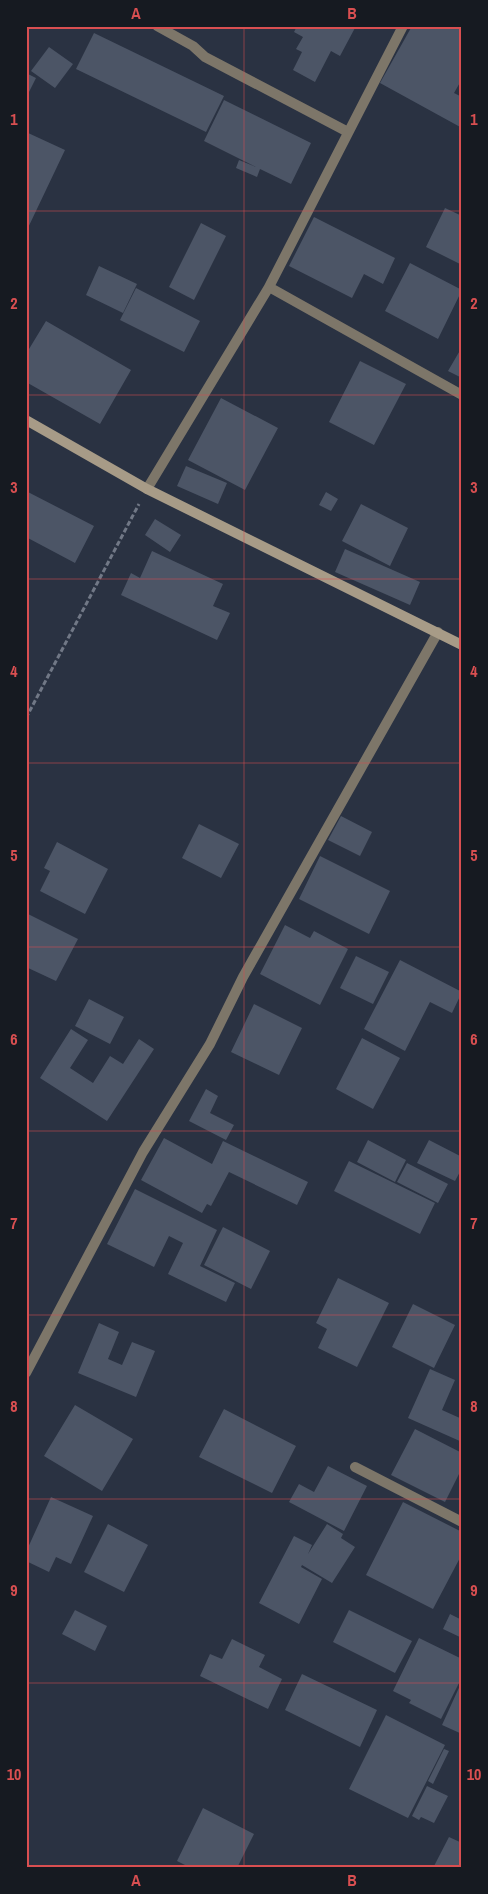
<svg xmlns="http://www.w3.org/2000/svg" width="488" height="1894" font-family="'Archivo Narrow',sans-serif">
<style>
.building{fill:#4c5566}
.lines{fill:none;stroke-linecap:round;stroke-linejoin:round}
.path{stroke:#717886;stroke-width:3;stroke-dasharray:5 2.5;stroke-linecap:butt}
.street{stroke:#7d7669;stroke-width:10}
.secondary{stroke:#a79b87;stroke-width:10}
.grid{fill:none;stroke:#d94f51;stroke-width:1;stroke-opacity:0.55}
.neatline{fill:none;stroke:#d94f51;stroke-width:2}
.grid-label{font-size:16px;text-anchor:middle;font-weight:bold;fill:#d94f51}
</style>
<rect width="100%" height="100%" fill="#2a3242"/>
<path class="building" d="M 297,26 L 356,26 L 340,56 L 331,51 L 315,82 L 293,70 L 302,52 L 296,49 L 303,37 L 294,32 Z
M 412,26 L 462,26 L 462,79 L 454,93 L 462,97 L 462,128 L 380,83 Z
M 94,33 L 224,96 L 206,132 L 76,69 Z
M 49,47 L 73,64 L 55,88 L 31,71 Z
M 26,73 L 36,78 L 28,94 L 26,93 Z
M 224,100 L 311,143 L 291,184 L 260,169 L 257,177 L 236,168 L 239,160 L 256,167 L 204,141 Z
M 26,132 L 65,150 L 26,232 Z
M 445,208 L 462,216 L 462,265 L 426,247 Z
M 314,217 L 395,258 L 383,284 L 364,274 L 352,298 L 289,266 Z
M 201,223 L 226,236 L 194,300 L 169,287 Z
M 410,263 L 462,290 L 438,339 L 385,311 Z
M 99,266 L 137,284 L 123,313 L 86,295 Z
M 136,288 L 200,321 L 184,352 L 120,320 Z
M 46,321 L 131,370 L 100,424 L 26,382 L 26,354 Z
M 462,347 L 462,378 L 448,371 Z
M 360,361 L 406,384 L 374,445 L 329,422 Z
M 221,398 L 278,428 L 245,490 L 188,460 Z
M 186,466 L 227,483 L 218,504 L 177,486 Z
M 26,491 L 94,526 L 75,563 L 26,537 Z
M 326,492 L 338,499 L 331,511 L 319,505 Z
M 361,504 L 408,528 L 390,566 L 342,541 Z
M 155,519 L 181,535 L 170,552 L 145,535 Z
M 345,549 L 420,582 L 410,605 L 335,572 Z
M 152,551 L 223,584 L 213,606 L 230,613 L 217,640 L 121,595 L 131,573 L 140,578 Z
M 341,816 L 372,832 L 360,856 L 328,840 Z
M 199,824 L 239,844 L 221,878 L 182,858 Z
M 57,842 L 108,869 L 85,914 L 40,891 L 50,871 L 44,868 Z
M 320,856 L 390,891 L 369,934 L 299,899 Z
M 26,913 L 78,939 L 56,981 L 26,967 Z
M 285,925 L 310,938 L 314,931 L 348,949 L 320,1005 L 260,974 Z
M 356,956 L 389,972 L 373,1004 L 340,988 Z
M 400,960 L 462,992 L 452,1013 L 430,1002 L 405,1051 L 364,1029 Z
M 89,999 L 124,1017 L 110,1044 L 75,1026 Z
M 254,1004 L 302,1028 L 279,1075 L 231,1052 Z
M 71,1029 L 88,1040 L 70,1068 L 93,1083 L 110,1056 L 123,1064 L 139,1039 L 154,1049 L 107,1121 L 40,1078 Z
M 362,1038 L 400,1058 L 373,1109 L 336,1089 Z
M 206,1089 L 218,1096 L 210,1113 L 234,1125 L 226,1140 L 189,1121 Z
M 164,1138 L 212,1164 L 223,1141 L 308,1182 L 297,1205 L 229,1172 L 211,1206 L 207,1204 L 202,1213 L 141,1180 Z
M 368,1140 L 406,1160 L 395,1182 L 357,1162 Z
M 429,1140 L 462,1157 L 462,1168 L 455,1181 L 417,1163 Z
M 349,1161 L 435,1203 L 420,1234 L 334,1191 Z
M 407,1163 L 448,1184 L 438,1203 L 397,1182 Z
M 135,1189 L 217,1230 L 200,1266 L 235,1283 L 226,1302 L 168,1274 L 183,1243 L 169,1236 L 154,1267 L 107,1244 Z
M 223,1227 L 270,1251 L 251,1289 L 204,1265 Z
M 338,1278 L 389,1303 L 357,1367 L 318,1348 L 327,1329 L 316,1323 Z
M 413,1304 L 455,1325 L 434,1368 L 392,1347 Z
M 99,1323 L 119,1332 L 108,1359 L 122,1365 L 132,1342 L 155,1351 L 136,1397 L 78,1373 Z
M 430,1369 L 455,1380 L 442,1410 L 462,1419 L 462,1442 L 408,1418 Z
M 75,1405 L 133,1439 L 102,1491 L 44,1456 Z
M 224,1409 L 296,1446 L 272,1493 L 199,1457 Z
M 415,1429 L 462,1453 L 462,1468 L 445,1502 L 391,1475 Z
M 328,1466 L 367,1486 L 344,1531 L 289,1502 L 299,1484 L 314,1492 Z
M 51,1497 L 93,1516 L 71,1564 L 56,1557 L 49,1572 L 26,1561 L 26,1552 Z
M 403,1502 L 462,1532 L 462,1554 L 433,1609 L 366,1575 Z
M 108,1524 L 148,1545 L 124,1592 L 84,1572 Z
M 327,1524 L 343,1534 L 341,1538 L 355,1547 L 332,1583 L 302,1565 L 301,1567 L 322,1579 L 299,1624 L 259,1603 L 294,1536 L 312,1545 L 308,1554 Z
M 75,1610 L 107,1626 L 95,1651 L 62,1634 Z
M 349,1610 L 412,1641 L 395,1673 L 333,1642 Z
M 450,1614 L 462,1620 L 462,1638 L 443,1629 Z
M 419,1638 L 462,1659 L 462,1677 L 441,1719 L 409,1703 L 411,1700 L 393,1691 Z
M 232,1639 L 265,1655 L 259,1667 L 282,1679 L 268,1709 L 200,1676 L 210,1654 L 222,1659 Z
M 302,1674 L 377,1710 L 360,1747 L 285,1710 Z
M 462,1681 L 462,1734 L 442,1725 Z
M 386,1715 L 445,1745 L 408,1818 L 349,1789 Z
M 444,1749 L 449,1751 L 433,1784 L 428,1781 Z
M 427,1786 L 448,1796 L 434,1823 L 421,1817 L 419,1820 L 412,1816 Z
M 203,1808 L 254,1834 L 237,1868 L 191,1868 L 177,1861 Z
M 449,1837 L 462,1843 L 462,1868 L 433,1868 Z"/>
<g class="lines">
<path class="path" d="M 26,718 L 139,504"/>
<path class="street" d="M 157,26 L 193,46 L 205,57 L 348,132
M 269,287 L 462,395
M 147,489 L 269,287 L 403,26
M 26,1373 L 143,1152 L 210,1044 L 243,977 L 438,632
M 355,1467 L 462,1522"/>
<path class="secondary" d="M 26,420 L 147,489 L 462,645"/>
</g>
<path class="grid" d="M 244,26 L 244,1868M 26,211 L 462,211M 26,395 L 462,395M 26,579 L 462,579M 26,763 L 462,763M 26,947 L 462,947M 26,1131 L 462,1131M 26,1315 L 462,1315M 26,1499 L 462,1499M 26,1683 L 462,1683"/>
<rect width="488" height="1894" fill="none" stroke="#161a21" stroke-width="55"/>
<rect x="28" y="28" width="432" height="1838" class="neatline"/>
<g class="grid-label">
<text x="136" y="19">A</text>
<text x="352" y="19">B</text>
<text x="14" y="125">1</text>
<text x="474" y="125">1</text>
<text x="14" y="309">2</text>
<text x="474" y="309">2</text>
<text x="14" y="493">3</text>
<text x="474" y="493">3</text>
<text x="14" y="677">4</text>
<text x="474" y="677">4</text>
<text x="14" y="861">5</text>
<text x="474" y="861">5</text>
<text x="14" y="1045">6</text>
<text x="474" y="1045">6</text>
<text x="14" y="1229">7</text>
<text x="474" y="1229">7</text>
<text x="14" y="1412">8</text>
<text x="474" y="1412">8</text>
<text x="14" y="1596">9</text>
<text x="474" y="1596">9</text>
<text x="14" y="1780">10</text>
<text x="474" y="1780">10</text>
<text x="136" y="1886">A</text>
<text x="352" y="1886">B</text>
</g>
</svg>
